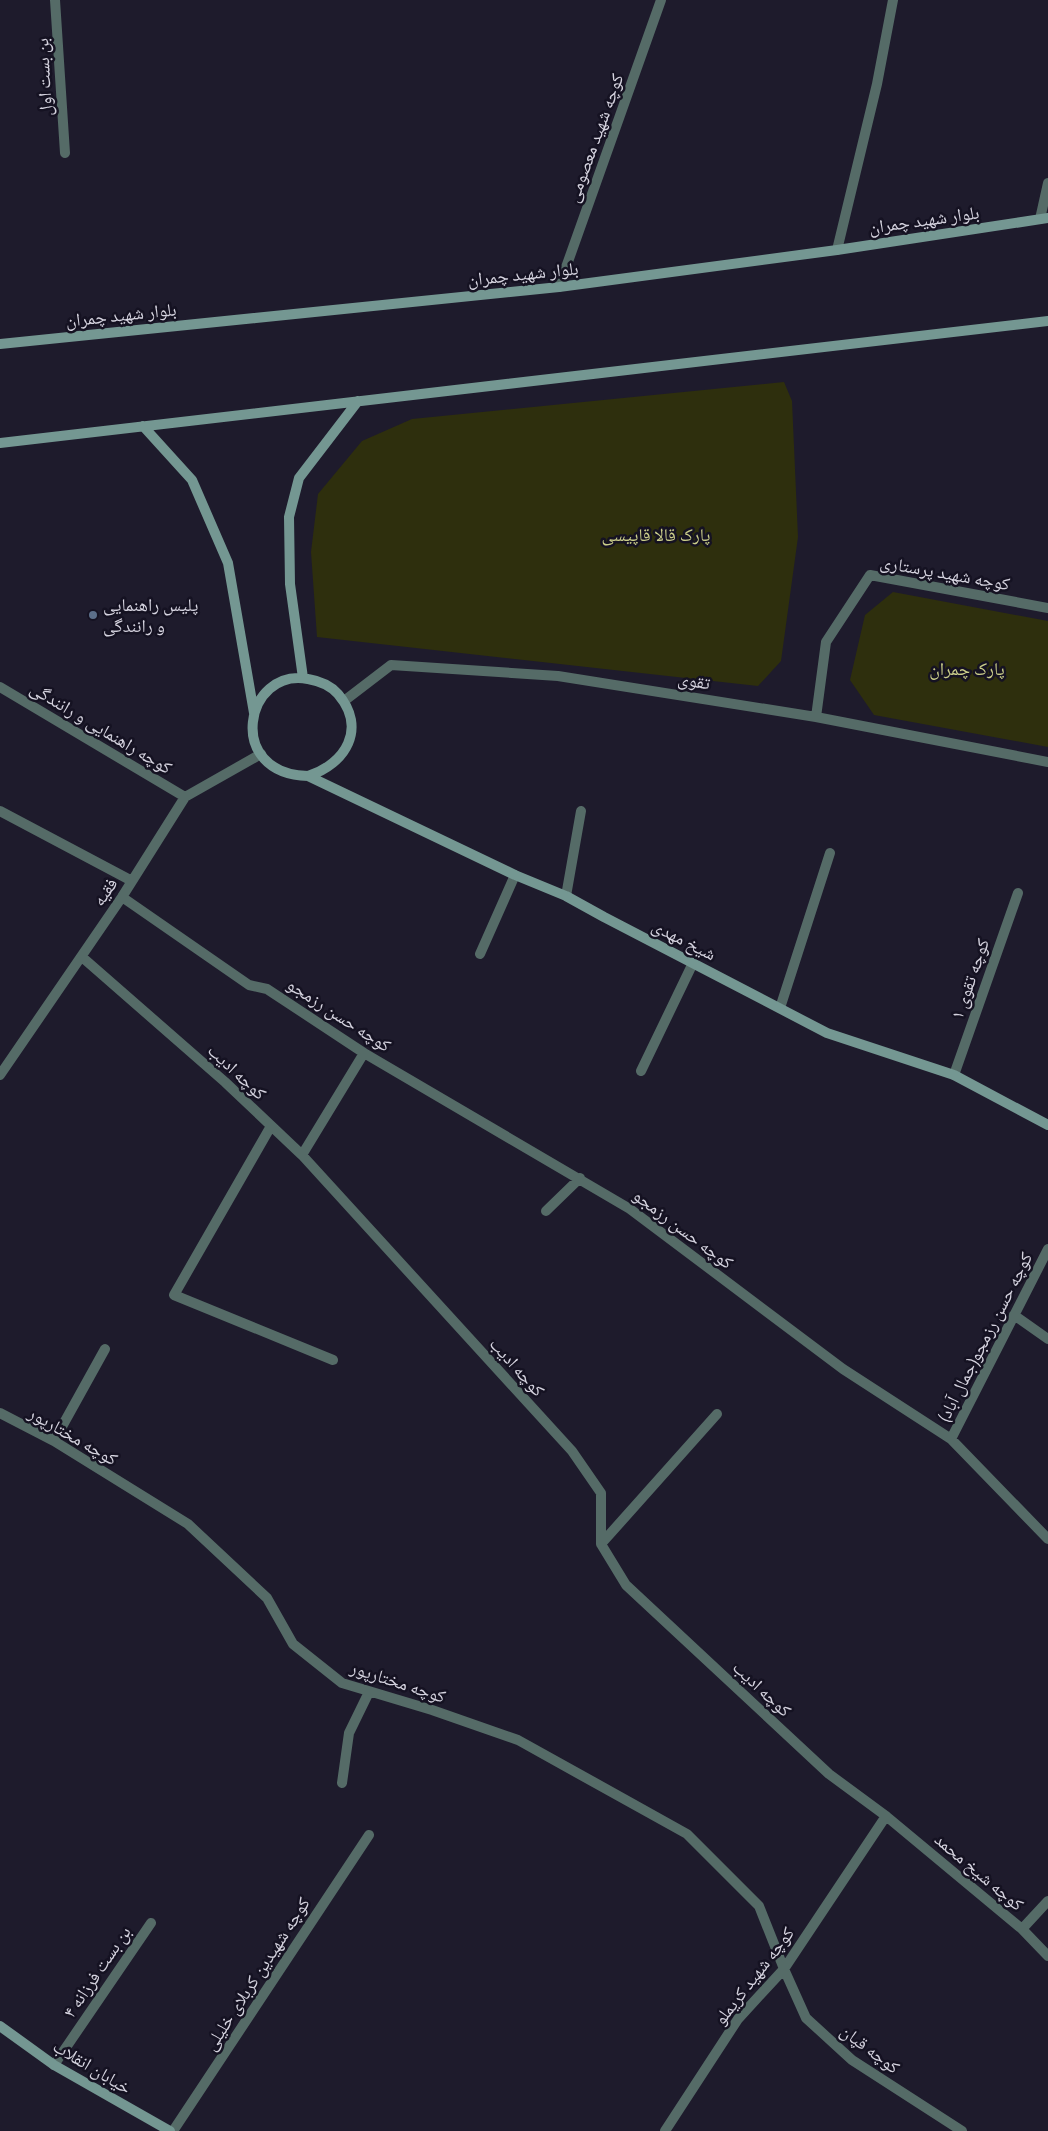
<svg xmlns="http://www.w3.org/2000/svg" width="1048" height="2131" font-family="'PT Sans Narrow','Noto Naskh Arabic',sans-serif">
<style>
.green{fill:#2e2f0d}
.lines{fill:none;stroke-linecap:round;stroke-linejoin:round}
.street{stroke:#556b67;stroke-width:10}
.secondary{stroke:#749792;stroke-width:10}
.service-dot{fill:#5c6f8a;stroke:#151222;stroke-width:2}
.labels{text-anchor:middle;stroke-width:5;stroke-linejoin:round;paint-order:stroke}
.street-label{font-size:18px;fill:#d5d3df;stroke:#151222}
.park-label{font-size:18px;fill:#cbce8a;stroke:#151222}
.poi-label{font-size:18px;fill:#d5d3df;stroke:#151222;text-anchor:start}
</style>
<rect width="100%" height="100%" fill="#1e1b2c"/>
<path class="green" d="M 784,382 L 792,401 L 798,537 L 781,661 L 758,686 L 317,637 L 311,552 L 318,494 L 362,441 L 412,419 Z
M 893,592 L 1048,621 L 1048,747 L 874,715 L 850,680 L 865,615 Z"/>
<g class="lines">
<path class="street" d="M 55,0 L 65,153
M 1040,219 L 1048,183
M 837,250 L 877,84 L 893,0
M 559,287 L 661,0
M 0,687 L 185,797
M 344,701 L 391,665 L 558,676 L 816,717 L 1048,762
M 816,717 L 826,642 L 870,575 L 1048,608
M 0,811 L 132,881
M 566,896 L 581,811
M 122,897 L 249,985 L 267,989 L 364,1053 L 630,1209 L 843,1369 L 951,1439 L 1048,1539
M 480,954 L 515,875
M 82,957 L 225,1082 L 302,1155 L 572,1451 L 601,1493 L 601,1544 L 626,1585 L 829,1774 L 886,1816 L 1022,1929 L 1048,1956
M 780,1008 L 830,853
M 641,1071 L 693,963
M 0,1075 L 122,897 L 185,797 L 261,754
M 954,1075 L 1018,893
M 271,1126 L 174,1295 L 333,1360
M 302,1155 L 364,1053
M 546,1211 L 580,1178
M 1014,1315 L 1048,1339
M 0,1413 L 54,1441 L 188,1524 L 267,1598 L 293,1644 L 342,1683 L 432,1710 L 518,1740 L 687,1834 L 759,1906 L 784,1969 L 806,2018 L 852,2060 L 962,2131
M 951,1439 L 1048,1249
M 54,1441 L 105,1349
M 601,1544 L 717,1414
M 342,1783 L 349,1733 L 369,1692
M 1022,1929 L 1048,1901
M 54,2065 L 151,1923
M 173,2131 L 369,1835
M 665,2131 L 738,2019 L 784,1969 L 886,1816"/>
<path class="secondary" d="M 0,344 L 559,287 L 837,250 L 1048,218
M 143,426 L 192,480 L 228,563 L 254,713
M 0,443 L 1048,321
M 303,678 L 290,584 L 289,517 L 299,478 L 358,401
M 308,776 C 346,764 367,728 338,694 C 330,685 320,681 308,679 C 245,667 224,774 308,776 L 515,875 L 566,896 L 604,917 L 827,1033 L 954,1075 L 1048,1125
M 0,2026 L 54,2065 L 170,2131"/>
</g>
<circle class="service-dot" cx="93" cy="615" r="5"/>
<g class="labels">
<g class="street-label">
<text transform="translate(44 77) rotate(-93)" y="6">بن بست اول</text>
<text transform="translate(595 138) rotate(-70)" y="6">کوچه شهید معصومی</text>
<text transform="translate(924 220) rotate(-8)" y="6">بلوار شهید چمران</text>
<text transform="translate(523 274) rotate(-6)" y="6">بلوار شهید چمران</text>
<text transform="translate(121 315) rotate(-6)" y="6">بلوار شهید چمران</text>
<text transform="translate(945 573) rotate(10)" y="6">کوچه شهید پرستاری</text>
<text transform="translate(694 681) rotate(9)" y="6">تقوی</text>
<text transform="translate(101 728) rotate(31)" y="6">کوچه راهنمایی و رانندگی</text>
<text transform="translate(105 892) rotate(-56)" y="6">فقیه</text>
<text transform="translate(684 940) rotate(27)" y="6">شیخ مهدی</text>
<text transform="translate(970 979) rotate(-71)" y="6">کوچه تقوی ۱</text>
<text transform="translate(339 1015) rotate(33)" y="6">کوچه حسن رزمجو</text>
<text transform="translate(237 1072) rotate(43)" y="6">کوچه ادیب</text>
<text transform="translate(683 1229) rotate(37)" y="6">کوچه حسن رزمجو</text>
<text transform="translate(985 1337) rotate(-63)" y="6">کوچه حسن رزمجو(جمال آباد)</text>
<text transform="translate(517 1367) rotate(48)" y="6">کوچه ادیب</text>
<text transform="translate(73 1436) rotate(30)" y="6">کوچه مختارپور</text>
<text transform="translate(398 1682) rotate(18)" y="6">کوچه مختارپور</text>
<text transform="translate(762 1689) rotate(43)" y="6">کوچه ادیب</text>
<text transform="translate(979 1872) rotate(40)" y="6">کوچه شیخ محمد</text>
<text transform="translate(97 1972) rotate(-56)" y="6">بن بست فرزانه ۴</text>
<text transform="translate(257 1974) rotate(-57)" y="6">کوچه شهیدین کربلای خلیلی</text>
<text transform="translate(754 1976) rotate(-52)" y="6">کوچه شهید کریملو</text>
<text transform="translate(870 2049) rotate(37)" y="6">کوچه قپان</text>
<text transform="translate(92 2067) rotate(31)" y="6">خیابان انقلاب</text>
</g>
<g class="park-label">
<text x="656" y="541">پارک قالا قاپیسی</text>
<text x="967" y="675">پارک چمران</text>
</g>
<g class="poi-label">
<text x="103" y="611">پلیس راهنمایی<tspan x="103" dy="21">و رانندگی</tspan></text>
</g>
</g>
</svg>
